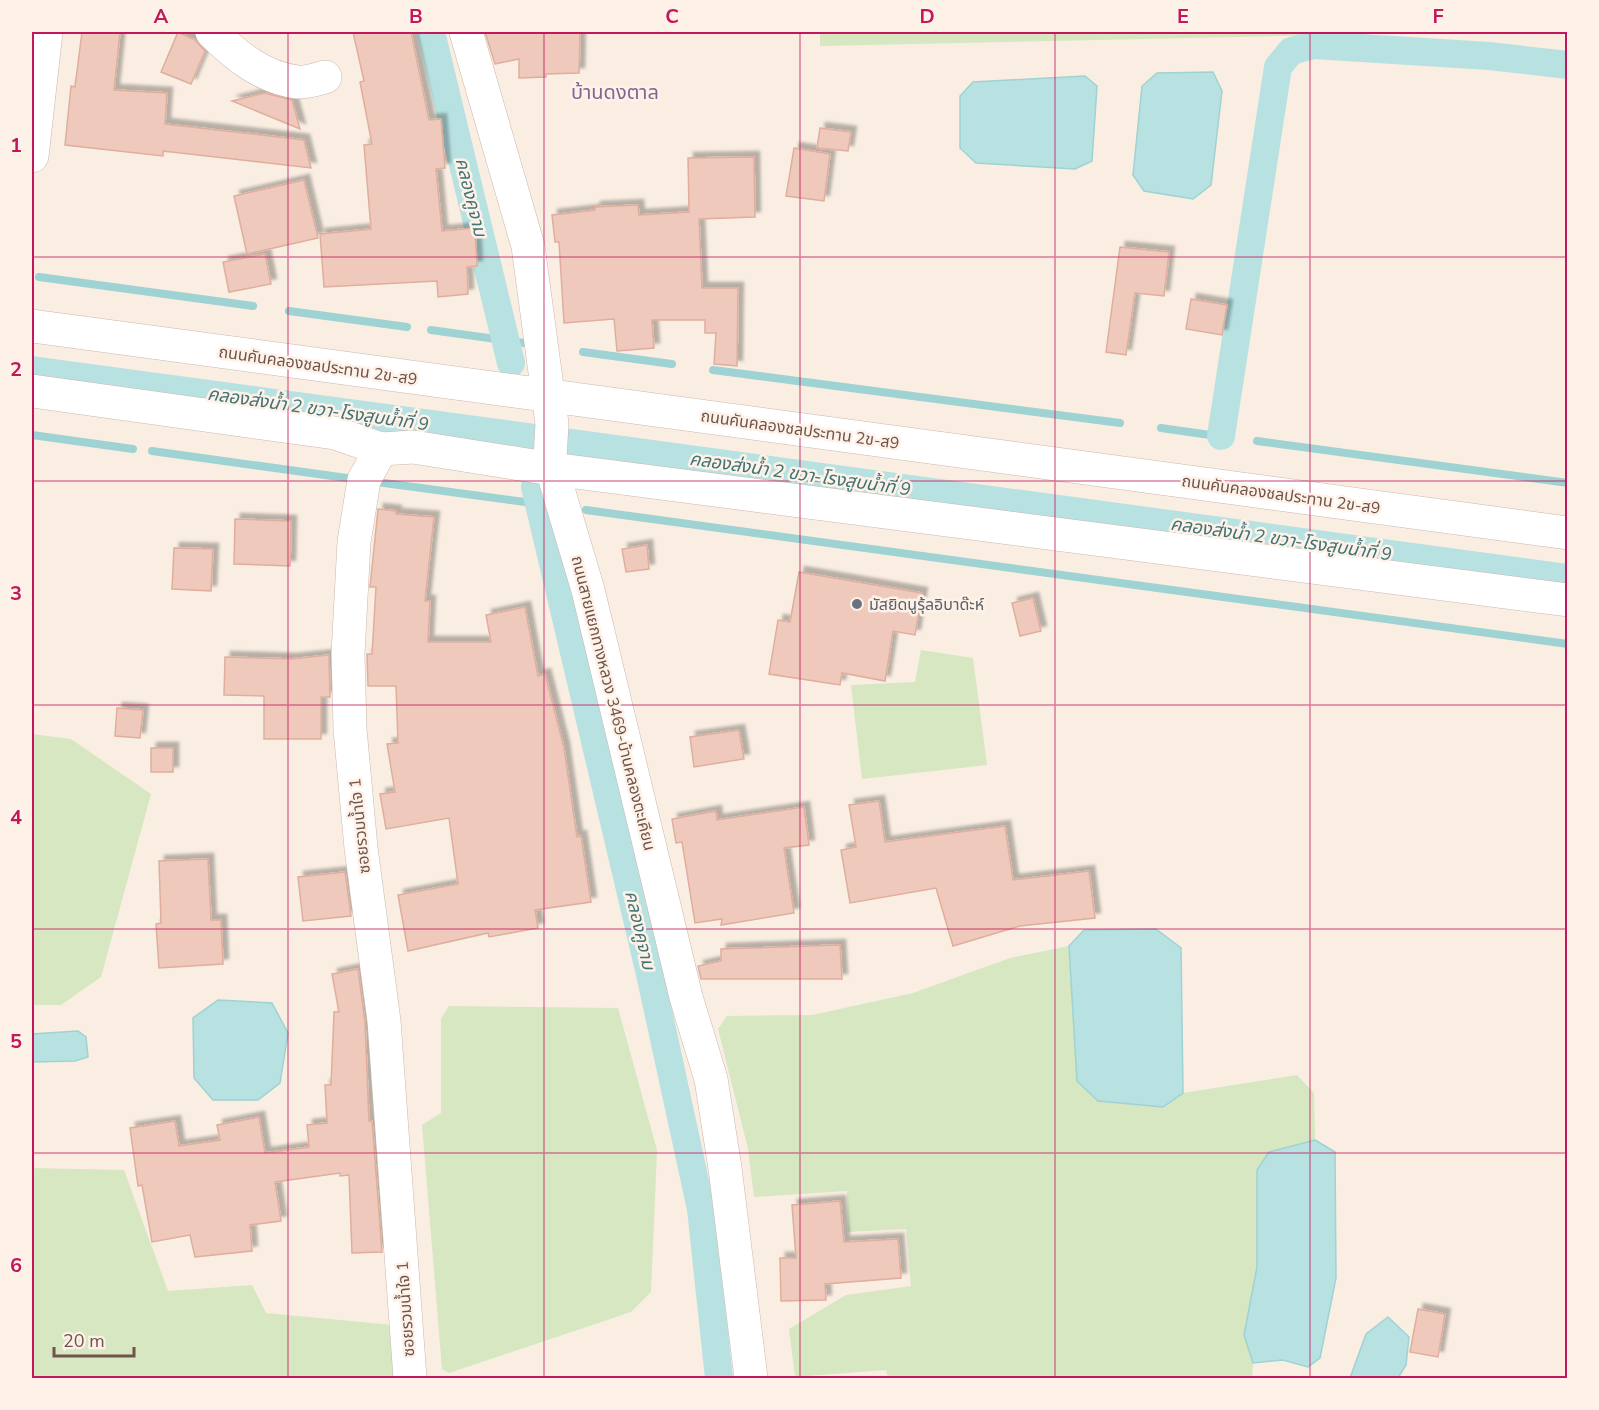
<svg xmlns="http://www.w3.org/2000/svg" width="1599" height="1410" font-family="'Nunito Sans','Noto Sans Thai',sans-serif">
<style>
.green{fill:#d6e7c2}
.water{fill:#b8e2e2;stroke:#9fd2d3;stroke-width:1.5}
.lines{fill:none;stroke-linecap:round;stroke-linejoin:round}
.stream{stroke:#9fd2d3;stroke-width:8}
.canal{stroke:#b8e2e2;stroke-width:28}
.building{fill:#eec9bc;stroke:#dfae9d;stroke-width:1.5;filter:url(#shadow)}
.minor-casing{stroke:#cdb7ad;stroke-width:34}
.minor{stroke:#fff;stroke-width:33}
.grid{fill:none;stroke:#c2185b;stroke-width:1.5;stroke-opacity:0.55}
.worship-dot{fill:#6b7280;stroke:#fef2e8;stroke-width:2}
.labels{text-anchor:middle;stroke-width:5;stroke-linejoin:round;paint-order:stroke}
.street-label{font-size:16px;fill:#70534a;stroke:#fef2e8}
.worship-label{font-size:16px;fill:#5b616d;stroke:#fef2e8;text-anchor:start}
.water-label{font-size:18px;font-style:italic;fill:#407376;stroke:#fef2e8}
.quarter-label{font-size:20px;fill:#7f6693;stroke:#fef2e8}
.neatline{fill:none;stroke:#c2185b;stroke-width:2}
.grid-label{font-size:20px;text-anchor:middle;font-weight:bold;fill:#c2185b}
</style>
<defs>
<filter id="shadow"><feDropShadow dx="5.5" dy="-5.5" stdDeviation="1.5" flood-color="#0004"/></filter>
</defs>
<rect width="100%" height="100%" fill="#faeee2"/>
<path class="green" d="M 820,32 L 1326,32 L 1325,35 L 820,46 Z
M 921,650 L 973,658 L 987,765 L 862,779 L 851,685 L 915,682 Z
M 32,734 L 71,739 L 151,794 L 101,977 L 61,1005 L 32,1005 Z
M 1069,946 L 1077,1081 L 1163,1107 L 1183,1093 L 1297,1075 L 1314,1093 L 1315,1140 L 1269,1152 L 1257,1170 L 1257,1267 L 1244,1335 L 1253,1363 L 1252,1378 L 888,1378 L 886,1370 L 795,1377 L 789,1329 L 846,1295 L 911,1286 L 906,1229 L 848,1232 L 847,1191 L 754,1197 L 748,1149 L 718,1029 L 727,1016 L 812,1015 L 913,993 L 1010,958 Z
M 449,1006 L 618,1008 L 657,1150 L 651,1292 L 631,1312 L 449,1373 L 442,1369 L 422,1125 L 441,1113 L 441,1019 Z
M 32,1168 L 124,1170 L 168,1291 L 252,1285 L 266,1313 L 393,1325 L 412,1378 L 32,1378 Z"/>
<path class="water" d="M 1213,72 L 1222,91 L 1211,185 L 1193,199 L 1144,191 L 1133,175 L 1142,86 L 1157,73 Z
M 1085,76 L 1097,86 L 1092,161 L 1075,169 L 976,163 L 960,148 L 960,96 L 973,82 Z
M 1156,929 L 1181,948 L 1183,1093 L 1163,1107 L 1098,1101 L 1077,1081 L 1069,946 L 1084,930 Z
M 218,1000 L 272,1003 L 288,1033 L 280,1083 L 258,1100 L 213,1100 L 194,1078 L 193,1018 Z
M 78,1031 L 86,1037 L 88,1057 L 75,1061 L 32,1062 L 32,1034 Z
M 1315,1140 L 1335,1152 L 1336,1278 L 1320,1358 L 1308,1367 L 1283,1360 L 1253,1363 L 1244,1335 L 1257,1267 L 1257,1170 L 1269,1152 Z
M 1388,1317 L 1409,1337 L 1406,1365 L 1398,1378 L 1350,1378 L 1366,1334 Z"/>
<g class="lines">
<path class="stream" d="M 39,277 L 253,306
M 289,311 L 407,327
M 431,330 L 531,344
M 583,352 L 672,364
M 713,370 L 1120,423
M 1161,428 L 1224,437
M 32,435 L 133,449
M 1257,441 L 1568,483
M 152,451 L 354,479
M 377,482 L 555,506
M 586,510 L 1568,644"/>
<path class="canal" d="M 431,32 L 511,363
M 32,370 L 1568,578
M 1221,436 L 1278,67 L 1291,51 L 1314,45 L 1489,56 L 1568,65
M 535,487 L 650,974 L 701,1209 L 719,1378"/>
</g>
<path class="building" d="M 82,32 L 120,32 L 114,90 L 167,93 L 165,124 L 304,140 L 311,168 L 163,151 L 163,156 L 65,145 L 71,86 L 75,87 Z
M 178,32 L 195,40 L 205,51 L 191,84 L 161,72 Z
M 353,32 L 411,32 L 429,120 L 441,119 L 445,168 L 436,169 L 442,231 L 475,228 L 477,266 L 467,267 L 468,294 L 438,297 L 437,281 L 324,287 L 320,234 L 371,229 L 364,145 L 372,144 L 360,82 L 364,81 Z
M 485,32 L 580,32 L 579,73 L 546,74 L 546,77 L 519,78 L 519,59 L 495,64 Z
M 265,93 L 292,100 L 300,129 L 232,101 Z
M 820,128 L 851,132 L 848,151 L 817,148 Z
M 794,148 L 830,154 L 824,201 L 786,196 Z
M 754,157 L 755,217 L 699,219 L 702,288 L 738,288 L 737,366 L 714,364 L 716,333 L 705,333 L 705,320 L 652,320 L 654,348 L 617,351 L 614,319 L 564,323 L 559,242 L 555,242 L 552,215 L 595,210 L 595,207 L 638,205 L 639,215 L 689,212 L 688,158 Z
M 304,180 L 318,238 L 247,254 L 234,196 Z
M 1120,247 L 1169,252 L 1164,296 L 1135,293 L 1126,355 L 1106,352 Z
M 265,254 L 271,284 L 229,292 L 223,262 Z
M 1191,299 L 1227,305 L 1222,335 L 1186,329 Z
M 378,509 L 396,511 L 396,514 L 434,517 L 425,601 L 430,601 L 428,642 L 491,642 L 486,615 L 525,607 L 538,676 L 545,674 L 564,748 L 577,837 L 581,836 L 591,902 L 535,910 L 538,928 L 489,937 L 488,933 L 408,951 L 398,895 L 458,884 L 449,818 L 386,829 L 380,794 L 395,792 L 387,744 L 398,743 L 396,686 L 368,686 L 367,654 L 372,654 L 376,587 L 370,587 Z
M 235,519 L 291,521 L 290,566 L 234,564 Z
M 647,545 L 649,569 L 626,572 L 622,549 Z
M 174,548 L 213,549 L 211,591 L 172,589 Z
M 799,572 L 922,593 L 915,635 L 893,631 L 885,681 L 842,673 L 840,685 L 769,674 L 778,620 L 790,622 Z
M 1033,598 L 1041,631 L 1020,636 L 1012,603 Z
M 329,655 L 330,697 L 321,697 L 321,739 L 264,739 L 264,696 L 224,695 L 225,657 L 291,659 Z
M 117,708 L 143,710 L 140,738 L 115,736 Z
M 739,730 L 744,759 L 694,767 L 690,737 Z
M 151,748 L 173,748 L 173,772 L 151,772 Z
M 879,801 L 885,842 L 1005,826 L 1013,880 L 1089,871 L 1095,918 L 1020,926 L 953,946 L 936,888 L 850,903 L 841,850 L 856,847 L 849,805 Z
M 804,807 L 809,845 L 784,848 L 794,913 L 721,925 L 722,919 L 695,923 L 682,842 L 676,843 L 672,819 L 716,811 L 717,820 Z
M 208,859 L 211,920 L 221,920 L 223,964 L 159,968 L 156,924 L 161,923 L 159,861 Z
M 345,872 L 351,916 L 303,921 L 298,877 Z
M 840,945 L 842,979 L 701,979 L 698,966 L 721,961 L 721,949 Z
M 358,969 L 365,1023 L 369,1121 L 372,1121 L 382,1252 L 352,1253 L 349,1175 L 340,1176 L 340,1173 L 275,1182 L 281,1221 L 250,1225 L 252,1251 L 195,1257 L 190,1235 L 152,1242 L 142,1185 L 138,1186 L 130,1128 L 175,1121 L 179,1146 L 220,1140 L 217,1125 L 259,1117 L 265,1153 L 309,1147 L 307,1125 L 327,1123 L 325,1085 L 331,1085 L 334,1012 L 339,1012 L 332,974 Z
M 840,1201 L 844,1242 L 898,1239 L 901,1278 L 825,1284 L 826,1300 L 781,1301 L 780,1258 L 796,1258 L 792,1205 Z
M 1418,1309 L 1445,1314 L 1438,1357 L 1410,1352 Z"/>
<g class="lines">
<defs>
<path id="minor" d="M 212,32 C 235,55 263,78 297,82 C 305,83 317,79 325,77
M 466,32 L 528,246 L 552,424 L 550,458 L 552,469 L 588,590 L 686,997 L 711,1079 L 725,1168 L 751,1378
M 32,156 L 46,32
M 32,326 L 1568,533
M 32,391 L 335,433 L 381,449 L 413,447 L 552,469 L 1568,600
M 381,449 L 364,480 L 354,542 L 348,654 L 350,729 L 361,848 L 384,1021 L 410,1378"/>
</defs>
<use href="#minor" class="minor-casing"/>
<use href="#minor" class="minor"/>
</g>
<path class="grid" d="M 288,32 L 288,1378M 544,32 L 544,1378M 800,32 L 800,1378M 1055,32 L 1055,1378M 1310,32 L 1310,1378M 32,257 L 1568,257M 32,481 L 1568,481M 32,705 L 1568,705M 32,929 L 1568,929M 32,1153 L 1568,1153"/>
<circle class="worship-dot" cx="857" cy="604" r="6"/>
<g class="labels">
<g class="street-label">
<text transform="translate(318 365) rotate(8)" y="6">ถนนคันคลองชลประทาน 2ข-ส9</text>
<text transform="translate(800 429) rotate(8)" y="6">ถนนคันคลองชลประทาน 2ข-ส9</text>
<text transform="translate(1281 494) rotate(8)" y="6">ถนนคันคลองชลประทาน 2ข-ส9</text>
<text transform="translate(614 703) rotate(76)" y="6">ถนนสายแยกทางหลวง 3469-บ้านคลองตะเคียน</text>
<text transform="translate(359 826) rotate(-96)" y="6">ซอยรวมน้ำใจ 1</text>
<text transform="translate(405 1309) rotate(-94)" y="6">ซอยรวมน้ำใจ 1</text>
</g>
<g class="worship-label">
<text x="869" y="610">มัสยิดนูรุ้ลอิบาด๊ะห์</text>
</g>
<g class="water-label">
<text transform="translate(471 197) rotate(76)" y="6">คลองคูจาม</text>
<text transform="translate(318 409) rotate(8)" y="6">คลองส่งน้ำ 2 ขวา-โรงสูบน้ำที่ 9</text>
<text transform="translate(800 474) rotate(8)" y="6">คลองส่งน้ำ 2 ขวา-โรงสูบน้ำที่ 9</text>
<text transform="translate(1281 539) rotate(8)" y="6">คลองส่งน้ำ 2 ขวา-โรงสูบน้ำที่ 9</text>
<text transform="translate(640 930) rotate(77)" y="6">คลองคูจาม</text>
</g>
<g class="quarter-label">
<text x="615" y="99">บ้านดงตาล</text>
</g>
</g>
<rect width="1599" height="1410" fill="none" stroke="#fef2e8" stroke-width="66"/>
<path d="M54 1347v9h80v-9" fill="none" stroke="#70534a" stroke-width="3"/>
<text x="63" y="1347" font-size="18" fill="#70534a" stroke="#fef2e8" stroke-width="4.5" paint-order="stroke">20 m</text>
<rect x="33" y="33" width="1533" height="1344" class="neatline"/>
<g class="grid-label">
<text x="161" y="23">A</text>
<text x="416" y="23">B</text>
<text x="672" y="23">C</text>
<text x="927" y="23">D</text>
<text x="1183" y="23">E</text>
<text x="1438" y="23">F</text>
<text x="16" y="152">1</text>
<text x="16" y="376">2</text>
<text x="16" y="600">3</text>
<text x="16" y="824">4</text>
<text x="16" y="1048">5</text>
<text x="16" y="1272">6</text>
</g>
</svg>
